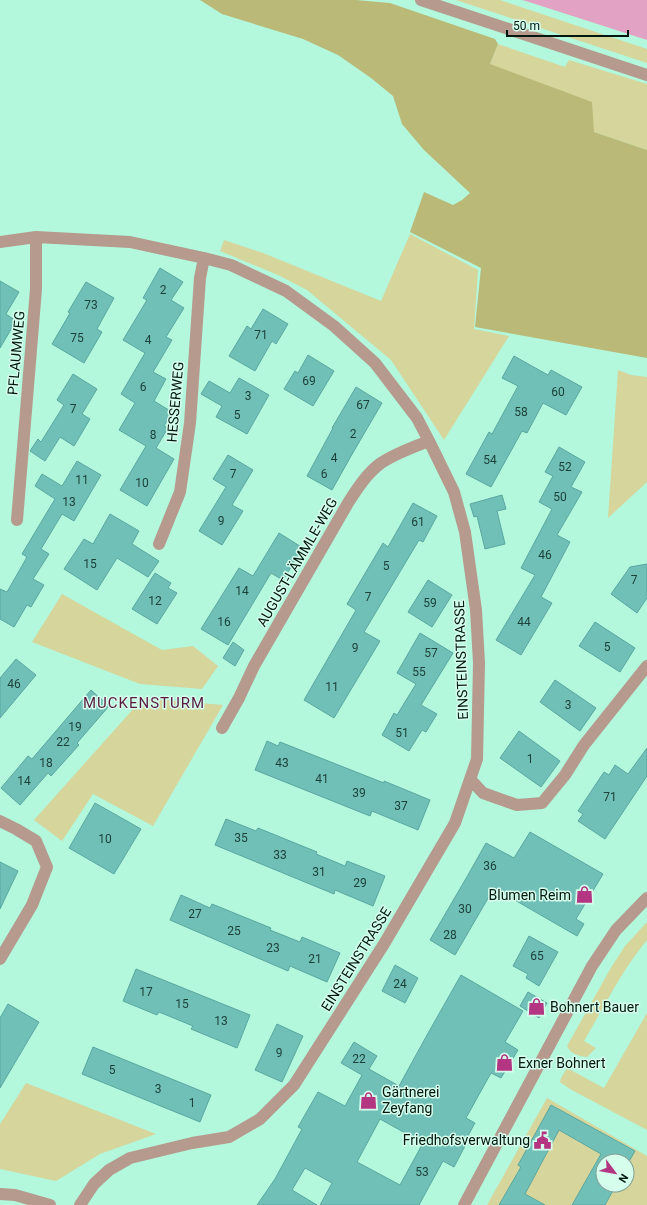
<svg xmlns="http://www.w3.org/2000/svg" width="647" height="1205" font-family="Roboto,sans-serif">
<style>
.green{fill:#d5d59c;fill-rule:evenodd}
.forest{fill:#bab978}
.water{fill:#e2a2c3}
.building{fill:#71c0b8;stroke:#59a7a0;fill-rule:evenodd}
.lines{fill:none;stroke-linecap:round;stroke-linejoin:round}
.minor{stroke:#b69a8d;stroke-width:12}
.labels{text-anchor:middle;stroke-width:3;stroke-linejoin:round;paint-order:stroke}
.number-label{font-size:12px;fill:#1c4138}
.street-label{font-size:14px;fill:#00170e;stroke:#d6feed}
.poi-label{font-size:14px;fill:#00170e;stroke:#d6feed;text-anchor:start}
.neighbourhood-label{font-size:15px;letter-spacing:1px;fill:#581b3f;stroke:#d6feed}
</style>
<rect width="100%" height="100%" fill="#b3f8dc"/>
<path class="green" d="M 456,0 L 500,0 L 647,49 L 647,63 Z
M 498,44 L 565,67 L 569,60 L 647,84 L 647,150 L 594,132 L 490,64 Z
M 410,234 L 478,270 L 474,329 L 509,336 L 444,440 L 391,360 L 307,290 L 278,275 L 220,251 L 224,240 L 263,253 L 381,301 Z
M 618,370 L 631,375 L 647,377 L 647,482 L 608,518 Z
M 62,594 L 162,650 L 193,646 L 218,666 L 202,689 L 140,684 L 32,642 Z
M 143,698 L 223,705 L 153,826 L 93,794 L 62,841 L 34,820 Z
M 647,922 L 647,940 C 622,970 604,1007 584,1041 L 596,1048 L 587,1057 C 578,1056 571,1054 567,1046 L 612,966 L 625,946 Z
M 647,1013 L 647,1130 L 570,1089 L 560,1082 L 561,1078 L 567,1068 L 604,1088 Z
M 26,1083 L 156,1134 L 100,1154 L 56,1181 L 0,1169 L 0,1124 Z
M 547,1098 L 647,1156 L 647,1205 L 487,1205 ZM 603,1161 L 627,1161 L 627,1185 L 603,1185 Z"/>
<path class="forest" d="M 200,0 L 356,0 L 390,3 L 495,39 L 498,44 L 490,64 L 592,102 L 594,132 L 647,150 L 647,358 L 475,327 L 481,268 L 410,232 L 424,192 L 453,205 L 462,200 L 470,193 L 424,150 L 402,124 L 393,96 L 371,78 L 338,55 L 303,39 L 222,14 Z"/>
<path class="water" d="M 522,0 L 647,0 L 647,40 L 529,2 Z"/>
<path class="building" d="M 160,268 L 183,282 L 171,300 L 184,308 L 166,337 L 172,340 L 153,372 L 166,379 L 154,401 L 172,412 L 164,426 L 168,428 L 156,448 L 174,459 L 147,506 L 120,490 L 146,446 L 119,430 L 135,403 L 121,394 L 145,353 L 123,340 L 147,300 L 143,298 Z
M 0,281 L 19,292 L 6,314 L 16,321 L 0,348 Z
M 86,282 L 114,298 L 97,329 L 102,332 L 84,363 L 52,344 L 70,313 L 68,312 Z
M 263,309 L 288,324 L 276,344 L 272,341 L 255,371 L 229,356 L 247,326 L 251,329 Z
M 308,355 L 334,371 L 313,406 L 284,389 L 295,371 L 298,373 Z
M 514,356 L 548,375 L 551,370 L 582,387 L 566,415 L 543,403 L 527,433 L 522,431 L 491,487 L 466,474 L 489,432 L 492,434 L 518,386 L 502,378 Z
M 73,374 L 97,389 L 82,414 L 90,419 L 74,446 L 60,437 L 45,461 L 30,451 L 38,439 L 41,442 L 64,405 L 57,400 Z
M 239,378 L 269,395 L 247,434 L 216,417 L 222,406 L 201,394 L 209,381 L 230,393 Z
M 356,387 L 382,403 L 351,456 L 332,490 L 307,476 L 333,428 L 332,428 Z
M 559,447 L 585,462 L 571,487 L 582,492 L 557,535 L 570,542 L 541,597 L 552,603 L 521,655 L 496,640 L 535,575 L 521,568 L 552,509 L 539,502 L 553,476 L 545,472 Z
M 228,455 L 253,470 L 232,505 L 243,511 L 222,545 L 199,531 L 226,487 L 213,479 Z
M 77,461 L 101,475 L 74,521 L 62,514 L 41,549 L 49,554 L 33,579 L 44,585 L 31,607 L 27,605 L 14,627 L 0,619 L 0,589 L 7,592 L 27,557 L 22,554 L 55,499 L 35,486 L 42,474 L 62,486 Z
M 502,495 L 506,509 L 497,511 L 505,544 L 485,549 L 477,516 L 474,517 L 470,504 Z
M 413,503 L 437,516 L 423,542 L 419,540 L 364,632 L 380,641 L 334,718 L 304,700 L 356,610 L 347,604 L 383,543 L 388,547 Z
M 110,514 L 139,531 L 132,544 L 159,561 L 148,577 L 117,558 L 97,590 L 64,569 L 84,539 L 93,544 Z
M 279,533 L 303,548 L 283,580 L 271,573 L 228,645 L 201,629 L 239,568 L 253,576 Z
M 647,564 L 647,598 L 637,613 L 611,594 L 630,567 Z
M 155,573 L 171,583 L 168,588 L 177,593 L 157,624 L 132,609 Z
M 428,580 L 452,595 L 432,627 L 408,612 Z
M 595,622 L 635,648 L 620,672 L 579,646 Z
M 420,633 L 453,653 L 421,705 L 437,714 L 426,732 L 422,730 L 409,751 L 382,735 L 394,713 L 397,715 L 416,684 L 397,673 Z
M 233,642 L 244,650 L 235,666 L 223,658 Z
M 16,659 L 36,675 L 0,718 L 0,678 Z
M 555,680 L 596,708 L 580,731 L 540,702 Z
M 91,690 L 109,706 L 77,743 L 79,745 L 51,776 L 48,773 L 20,805 L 1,788 L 28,756 L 32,759 Z
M 519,731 L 560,761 L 541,787 L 500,758 Z
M 267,741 L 278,746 L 280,742 L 384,783 L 384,781 L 430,800 L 418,830 L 372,811 L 370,816 L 255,770 Z
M 647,748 L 647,776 L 605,839 L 578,821 L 583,814 L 578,811 L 604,772 L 609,775 L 615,765 L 628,774 Z
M 95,803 L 141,829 L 114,874 L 69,848 Z
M 226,819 L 256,831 L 258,828 L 317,852 L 316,854 L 345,866 L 347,861 L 385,876 L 373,906 L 335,890 L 334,894 L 215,845 Z
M 530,832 L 603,874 L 576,919 L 584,924 L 577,936 L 494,888 L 455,955 L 430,940 L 468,875 L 486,843 L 514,858 Z
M 0,862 L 18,871 L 0,909 Z
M 181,895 L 210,908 L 212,904 L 271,928 L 270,930 L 300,942 L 302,937 L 340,953 L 327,982 L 290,966 L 288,971 L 170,920 Z
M 529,936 L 558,952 L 539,986 L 526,978 L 528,974 L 513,966 Z
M 395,965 L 418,978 L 405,1003 L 382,991 Z
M 136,969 L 250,1015 L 237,1048 L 191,1029 L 193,1026 L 159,1012 L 157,1015 L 123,1001 Z
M 461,975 L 523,1011 L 505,1042 L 518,1050 L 501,1078 L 491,1073 L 466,1118 L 475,1123 L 464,1143 L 466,1144 L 454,1167 L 443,1161 L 419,1205 L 320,1205 L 332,1183 L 305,1168 L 292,1190 L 317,1205 L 257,1205 L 275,1179 L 302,1129 L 298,1127 L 318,1092 L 345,1106 L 362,1075 L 341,1063 L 354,1042 L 377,1056 L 369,1069 L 399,1086 L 427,1035 ZM 380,1119 L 423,1143 L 400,1185 L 357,1162 Z
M 528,992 L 547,1003 L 539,1018 L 520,1006 Z
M 8,1004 L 39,1022 L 0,1088 L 0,1018 Z
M 277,1024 L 303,1036 L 282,1082 L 255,1070 Z
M 93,1047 L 211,1095 L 200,1122 L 82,1074 Z
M 551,1105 L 635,1151 L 627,1165 L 627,1161 L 603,1161 L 603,1185 L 616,1185 L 605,1205 L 572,1205 L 601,1154 L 559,1130 L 525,1194 L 545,1205 L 499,1205 L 521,1167 L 518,1165 Z"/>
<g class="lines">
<path class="minor" d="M 421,0 L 647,75
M 0,242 L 36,237 L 130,242 L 204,258 L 231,265 L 286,291 L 334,326 L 375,363 L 417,418 L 429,441 L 454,492 L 465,532 L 476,610 L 479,663 L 477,759 L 455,823 L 384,944 L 294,1085 L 260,1119 L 229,1137 L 192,1143 L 130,1158 L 109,1170 L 94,1184 L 80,1205
M 17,520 L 36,289 L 36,237
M 159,544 L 180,492 L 190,423 L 200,278 L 204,258
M 222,728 L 239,698 L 254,666 L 348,503 C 357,489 367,473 381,463 C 396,453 413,447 429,441
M 471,780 L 483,793 L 517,805 L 542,803 L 565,775 L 584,745 L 647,666
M 0,821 L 16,829 L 36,841 L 47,867 L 32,905 L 0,959
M 0,1194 L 15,1195 L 50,1205
M 464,1205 L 592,966 L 616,930 L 647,898"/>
</g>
<defs>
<symbol id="shop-bare" viewBox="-9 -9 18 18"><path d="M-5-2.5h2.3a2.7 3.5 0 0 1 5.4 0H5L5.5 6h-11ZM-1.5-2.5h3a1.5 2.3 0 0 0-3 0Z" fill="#b43582" stroke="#d6feed" stroke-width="2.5" paint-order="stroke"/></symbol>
<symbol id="civic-bare" viewBox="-9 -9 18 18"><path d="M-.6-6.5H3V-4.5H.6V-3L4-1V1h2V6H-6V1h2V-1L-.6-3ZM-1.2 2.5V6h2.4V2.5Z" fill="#b43582" stroke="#d6feed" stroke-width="2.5" paint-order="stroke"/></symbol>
</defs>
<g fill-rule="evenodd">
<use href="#shop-bare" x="572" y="882" width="25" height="25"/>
<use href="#shop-bare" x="524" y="994" width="25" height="25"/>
<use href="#shop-bare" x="492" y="1050" width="25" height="25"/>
<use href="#shop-bare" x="356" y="1088" width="25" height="25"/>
<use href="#civic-bare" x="530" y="1128" width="25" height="25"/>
</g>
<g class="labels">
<g class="number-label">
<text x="163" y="294">2</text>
<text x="91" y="309">73</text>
<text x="261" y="339">71</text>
<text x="77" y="342">75</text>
<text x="148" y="344">4</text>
<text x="309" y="385">69</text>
<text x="143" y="391">6</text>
<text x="558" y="396">60</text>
<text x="248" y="400">3</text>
<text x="363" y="409">67</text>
<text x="73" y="413">7</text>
<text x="521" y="416">58</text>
<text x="237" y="419">5</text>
<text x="353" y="438">2</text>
<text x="153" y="439">8</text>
<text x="334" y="462">4</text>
<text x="490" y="464">54</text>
<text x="565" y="471">52</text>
<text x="233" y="478">7</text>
<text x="324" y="478">6</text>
<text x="82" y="484">11</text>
<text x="142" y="487">10</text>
<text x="560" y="501">50</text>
<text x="69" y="506">13</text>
<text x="221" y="525">9</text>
<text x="418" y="526">61</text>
<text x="545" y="559">46</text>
<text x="90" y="568">15</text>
<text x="386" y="570">5</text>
<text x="634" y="584">7</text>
<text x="242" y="595">14</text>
<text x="368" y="601">7</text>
<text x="155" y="605">12</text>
<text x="430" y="607">59</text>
<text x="224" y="626">16</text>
<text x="524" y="626">44</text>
<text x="607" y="651">5</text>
<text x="355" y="652">9</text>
<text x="431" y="657">57</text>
<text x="419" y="676">55</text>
<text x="14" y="688">46</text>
<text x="332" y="691">11</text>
<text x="568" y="709">3</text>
<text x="75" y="731">19</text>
<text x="402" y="737">51</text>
<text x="63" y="746">22</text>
<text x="530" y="763">1</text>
<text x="46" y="767">18</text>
<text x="282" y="767">43</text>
<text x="322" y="783">41</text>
<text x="24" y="785">14</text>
<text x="359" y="797">39</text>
<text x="610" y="801">71</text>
<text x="401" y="810">37</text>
<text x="241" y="842">35</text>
<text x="105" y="843">10</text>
<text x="280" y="859">33</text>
<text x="490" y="870">36</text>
<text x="319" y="876">31</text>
<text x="360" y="887">29</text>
<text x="465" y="913">30</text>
<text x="195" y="918">27</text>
<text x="234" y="935">25</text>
<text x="450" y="939">28</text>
<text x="273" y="952">23</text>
<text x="537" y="960">65</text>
<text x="315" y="963">21</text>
<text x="400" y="988">24</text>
<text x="146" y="996">17</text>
<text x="182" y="1008">15</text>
<text x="221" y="1025">13</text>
<text x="279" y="1057">9</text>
<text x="359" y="1063">22</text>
<text x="112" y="1074">5</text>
<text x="158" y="1093">3</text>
<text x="192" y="1107">1</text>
<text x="422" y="1176">53</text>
</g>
<g class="street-label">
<text transform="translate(16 353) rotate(-85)" y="5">PFLAUMWEG</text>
<text transform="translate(175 402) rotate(-85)" y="5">HESSERWEG</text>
<text transform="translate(297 562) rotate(-60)" y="5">AUGUST-LÄMMLE-WEG</text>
<text transform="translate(461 660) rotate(-92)" y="5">EINSTEINSTRASSE</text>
<text transform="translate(356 959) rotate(-58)" y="5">EINSTEINSTRASSE</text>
</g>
<g class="poi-label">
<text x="571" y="900" text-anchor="end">Blumen Reim</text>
<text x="550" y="1012">Bohnert Bauer</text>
<text x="518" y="1068">Exner Bohnert</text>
<text x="382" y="1097">Gärtnerei<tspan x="382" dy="16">Zeyfang</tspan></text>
<text x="530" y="1145" text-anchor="end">Friedhofsverwaltung</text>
</g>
<g class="neighbourhood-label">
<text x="144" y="708">MUCKENSTURM</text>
</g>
</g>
<g transform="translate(615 1173) rotate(122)"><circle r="19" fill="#d6feed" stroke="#80a294"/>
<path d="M0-3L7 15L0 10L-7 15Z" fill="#b43582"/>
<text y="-6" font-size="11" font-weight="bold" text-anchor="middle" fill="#00170e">N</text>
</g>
<path d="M507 30v6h121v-6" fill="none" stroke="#00170e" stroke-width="2"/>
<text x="513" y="30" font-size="12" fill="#00170e" stroke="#d6feed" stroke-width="3" paint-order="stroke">50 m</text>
</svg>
